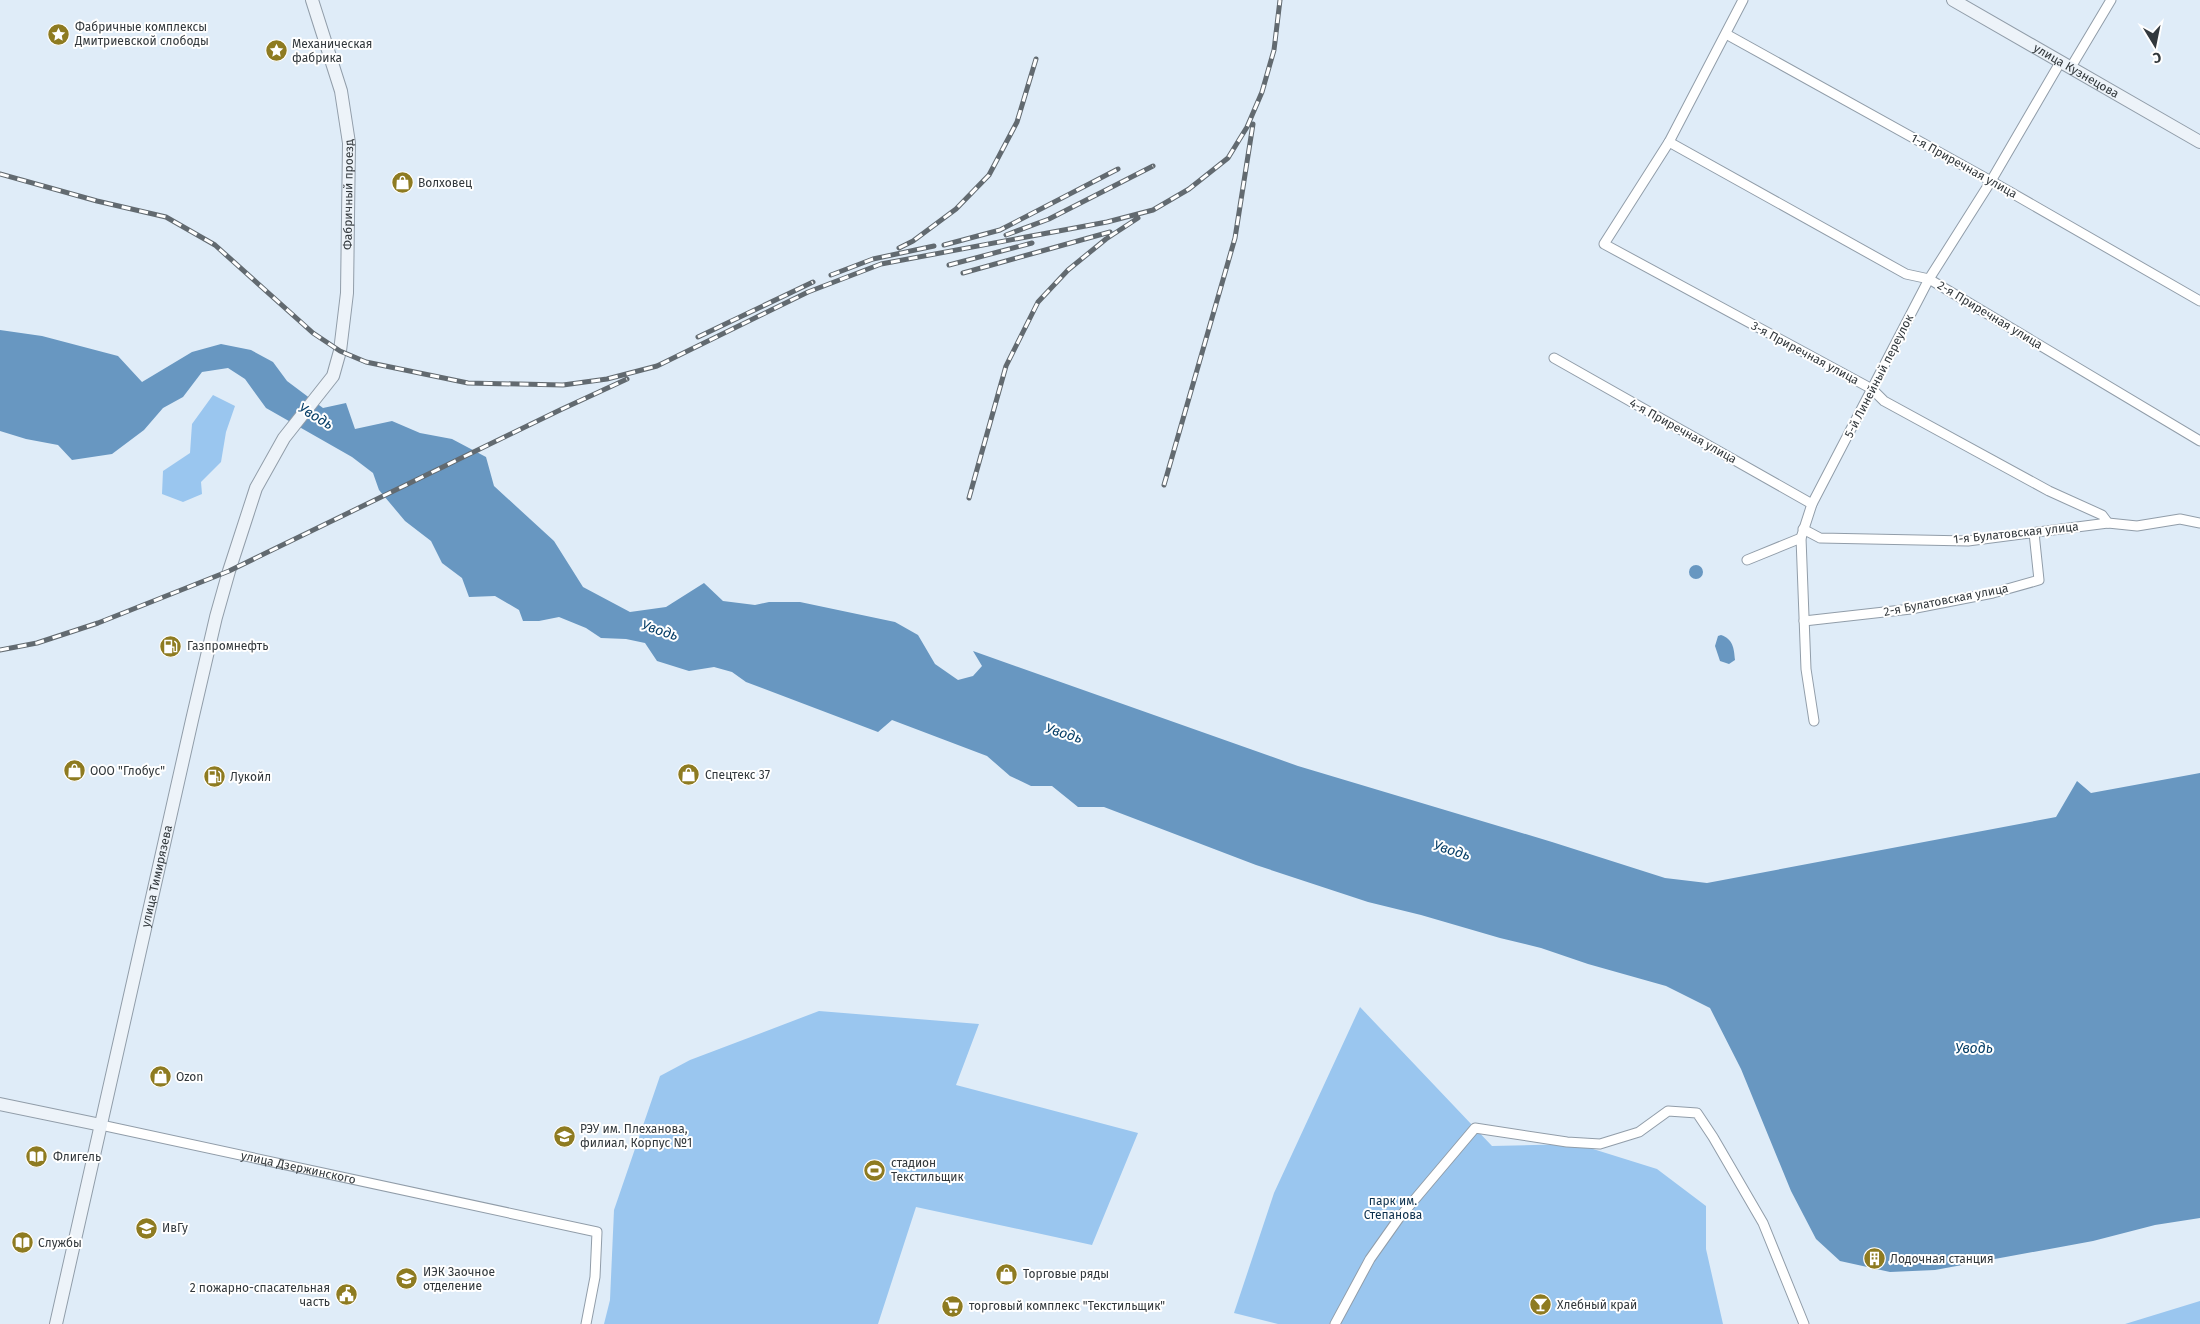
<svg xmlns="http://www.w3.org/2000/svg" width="2200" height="1324" font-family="'Fira Sans',sans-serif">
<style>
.green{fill:#9ac6ef}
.water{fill:#6897c1}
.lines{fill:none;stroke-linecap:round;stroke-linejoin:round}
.street-casing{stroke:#919da9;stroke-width:11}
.secondary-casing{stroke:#919da9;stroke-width:14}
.street{stroke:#fff;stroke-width:9}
.secondary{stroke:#edf3f9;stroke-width:12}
.rail-casing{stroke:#626a70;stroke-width:5}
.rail{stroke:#fff;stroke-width:3;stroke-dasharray:9;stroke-linecap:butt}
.labels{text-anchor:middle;stroke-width:4;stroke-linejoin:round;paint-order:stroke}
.poi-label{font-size:12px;fill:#32383c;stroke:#fff;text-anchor:start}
.street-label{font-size:12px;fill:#32383c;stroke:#fff}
.park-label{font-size:12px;fill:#0c304d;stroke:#fff}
.water-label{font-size:14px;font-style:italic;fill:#073f68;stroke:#fff}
</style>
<rect width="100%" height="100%" fill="#dfecf8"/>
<path class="green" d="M 213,395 L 235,406 L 226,432 L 221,462 L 201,482 L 202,494 L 183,502 L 162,494 L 163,471 L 190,453 L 192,424 Z
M 1360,1007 L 1492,1146 L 1577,1144 L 1657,1169 L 1706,1206 L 1706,1249 L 1723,1324 L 1278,1324 L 1234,1313 L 1274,1193 Z
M 819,1011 L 979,1024 L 956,1085 L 1138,1133 L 1092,1245 L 916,1207 L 878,1324 L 604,1324 L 610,1300 L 614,1210 L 660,1076 L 690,1060 Z
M 2200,1301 L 2200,1324 L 2125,1324 Z"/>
<path class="water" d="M 0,330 L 42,336 L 118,356 L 142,382 L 192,352 L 221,344 L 251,350 L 273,362 L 287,381 L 323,408 L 346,403 L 355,429 L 392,421 L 420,433 L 452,439 L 486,457 L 494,486 L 554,541 L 583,587 L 630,612 L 666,607 L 704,583 L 723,601 L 755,605 L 769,602 L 800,602 L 895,622 L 918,635 L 935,664 L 958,680 L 973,676 L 982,666 L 973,651 L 1298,766 L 1552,842 L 1665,878 L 1707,883 L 2056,817 L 2077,781 L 2091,793 L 2200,773 L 2200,1218 L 2155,1225 L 2093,1241 L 1935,1270 L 1890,1272 L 1840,1261 L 1816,1239 L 1791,1191 L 1741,1069 L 1710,1008 L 1666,986 L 1588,964 L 1541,948 L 1500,938 L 1421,915 L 1368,902 L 1256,865 L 1104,807 L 1078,807 L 1052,786 L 1031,786 L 1010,776 L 987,756 L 892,720 L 878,732 L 746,682 L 732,672 L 714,667 L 689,671 L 657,661 L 645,643 L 626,639 L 601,638 L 586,628 L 559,617 L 539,621 L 523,621 L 519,610 L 495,596 L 469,597 L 462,578 L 442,563 L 431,541 L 405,521 L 379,490 L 373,473 L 352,457 L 266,408 L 245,379 L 228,368 L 202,372 L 183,397 L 163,408 L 144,430 L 112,454 L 72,460 L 58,445 L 26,439 L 0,431 Z
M1689 572a7 7 0 1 1 14 0a7 7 0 1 1-14 0Z
M 1721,635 C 1733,639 1734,648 1735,660 L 1729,664 L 1720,661 L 1715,646 L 1718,636 Z"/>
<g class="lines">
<defs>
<g id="street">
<path d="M 1743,0 L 1669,142 L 1604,244 L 1872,389 L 1884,401 L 2049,491 L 2102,515 L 2108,523"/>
<path d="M 1726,34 L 1991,181 L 2200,301"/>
<path d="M 2071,67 L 2111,0"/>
<path d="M 1669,142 L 1906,274 L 1929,279 L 2200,441"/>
<path d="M 1554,358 L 1812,504"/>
<path d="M 1803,529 L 1820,538 L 1968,541 L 2108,523 L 2137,526 L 2180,519 L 2200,523"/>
<path d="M 1747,560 L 1801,538"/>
<path d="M 1804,621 L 1911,609 L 1993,593 L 2039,580 L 2034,533"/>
<path d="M 1814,721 L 1806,669 L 1801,538 L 1812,504 L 1929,279 L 1991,181 L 2061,61"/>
<path id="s1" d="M 101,1125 L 597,1232 L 595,1277 L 586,1324"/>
<path d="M 1335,1324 L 1370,1259 L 1399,1218 L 1475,1128 L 1567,1142 L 1600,1144 L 1639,1132 L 1668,1111 L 1697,1113 L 1713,1137 L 1763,1223 L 1804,1324"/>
</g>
<g id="secondary">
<path id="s2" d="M 1953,0 L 2200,142"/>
<path d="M 0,1104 L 101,1125"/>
<path id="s3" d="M 56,1324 L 192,720 L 216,617 L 229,571 L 256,488 L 284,438 L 333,376 L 340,351 L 347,293 L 349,143 L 341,91 L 312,0"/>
</g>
</defs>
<use href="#street" class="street-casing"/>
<use href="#secondary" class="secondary-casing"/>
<use href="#street" class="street"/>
<use href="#secondary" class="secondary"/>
<defs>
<path id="rail" d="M 0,174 L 97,201 L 166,217 L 215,245 L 313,333 L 340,351 L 366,362 L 468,383 L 563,385 L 607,379 L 657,366 L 808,292 L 881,264 L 1107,222 L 1153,210 L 1189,189 L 1228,158 L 1247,127 L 1262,92 L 1274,50 L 1280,0
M 1006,235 L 1049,219 L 1153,166
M 944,245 L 1000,230 L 1118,169
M 899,248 L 913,241 L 956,209 L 989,175 L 1017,122 L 1036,59
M 949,265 L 1032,243
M 963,273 L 1110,232
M 831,275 L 873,259 L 934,246
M 698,337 L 813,282
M 1164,485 L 1235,238 L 1253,124
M 969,498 L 1006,366 L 1038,302 L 1068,270 L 1106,239 L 1138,218
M 0,650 L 37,643 L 98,623 L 229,571 L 560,410 L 627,379"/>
</defs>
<use href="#rail" class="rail-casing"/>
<use href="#rail" class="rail"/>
</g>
<defs>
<symbol id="sight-disc" viewBox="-11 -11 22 22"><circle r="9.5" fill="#8e7b21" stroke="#fff"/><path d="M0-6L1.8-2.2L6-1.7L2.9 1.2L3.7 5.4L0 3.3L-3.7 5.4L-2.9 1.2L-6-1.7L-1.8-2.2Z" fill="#fff"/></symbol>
<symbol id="shop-disc" viewBox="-11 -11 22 22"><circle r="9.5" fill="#8e7b21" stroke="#fff"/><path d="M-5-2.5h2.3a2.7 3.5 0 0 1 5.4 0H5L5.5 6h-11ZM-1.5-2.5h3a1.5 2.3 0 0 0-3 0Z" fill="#fff"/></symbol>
<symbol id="fuel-disc" viewBox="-11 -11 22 22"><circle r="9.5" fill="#8e7b21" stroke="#fff"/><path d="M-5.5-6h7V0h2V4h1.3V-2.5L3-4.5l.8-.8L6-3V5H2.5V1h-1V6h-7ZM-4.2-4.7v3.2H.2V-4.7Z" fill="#fff"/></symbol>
<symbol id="university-disc" viewBox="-11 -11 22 22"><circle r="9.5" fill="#8e7b21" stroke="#fff"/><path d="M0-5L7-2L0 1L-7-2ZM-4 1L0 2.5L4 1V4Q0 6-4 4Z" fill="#fff"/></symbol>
<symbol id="library-disc" viewBox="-11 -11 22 22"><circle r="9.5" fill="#8e7b21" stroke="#fff"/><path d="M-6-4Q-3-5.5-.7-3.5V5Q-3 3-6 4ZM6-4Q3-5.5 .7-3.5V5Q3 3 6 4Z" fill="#fff"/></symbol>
<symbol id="stadium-disc" viewBox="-11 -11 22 22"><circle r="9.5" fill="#8e7b21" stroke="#fff"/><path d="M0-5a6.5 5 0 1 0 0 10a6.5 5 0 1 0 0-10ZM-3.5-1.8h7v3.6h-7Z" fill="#fff"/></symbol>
<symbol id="building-disc" viewBox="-11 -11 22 22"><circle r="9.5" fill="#8e7b21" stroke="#fff"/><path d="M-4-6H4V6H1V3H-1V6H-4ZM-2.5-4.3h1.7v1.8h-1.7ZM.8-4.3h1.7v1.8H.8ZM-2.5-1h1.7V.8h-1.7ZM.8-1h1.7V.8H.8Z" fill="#fff"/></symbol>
<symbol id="civic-disc" viewBox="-11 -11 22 22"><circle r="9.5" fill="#8e7b21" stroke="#fff"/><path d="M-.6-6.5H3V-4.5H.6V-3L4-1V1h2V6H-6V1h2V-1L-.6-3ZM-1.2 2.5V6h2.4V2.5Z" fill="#fff"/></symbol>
<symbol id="bar-disc" viewBox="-11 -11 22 22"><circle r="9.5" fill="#8e7b21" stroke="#fff"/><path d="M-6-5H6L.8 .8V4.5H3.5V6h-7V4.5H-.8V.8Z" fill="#fff"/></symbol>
<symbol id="supermarket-disc" viewBox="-11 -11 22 22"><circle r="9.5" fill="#8e7b21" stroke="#fff"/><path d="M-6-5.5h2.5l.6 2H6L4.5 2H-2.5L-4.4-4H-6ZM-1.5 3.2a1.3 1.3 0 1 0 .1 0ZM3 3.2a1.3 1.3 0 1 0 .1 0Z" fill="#fff"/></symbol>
</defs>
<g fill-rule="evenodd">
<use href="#sight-disc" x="46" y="22" width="25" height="25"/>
<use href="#sight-disc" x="264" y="38" width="25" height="25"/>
<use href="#shop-disc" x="390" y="170" width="25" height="25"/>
<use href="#fuel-disc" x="158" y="634" width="25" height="25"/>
<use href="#shop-disc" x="62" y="758" width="25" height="25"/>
<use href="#shop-disc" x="676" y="762" width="25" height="25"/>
<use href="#fuel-disc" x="202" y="764" width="25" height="25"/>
<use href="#shop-disc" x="148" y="1064" width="25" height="25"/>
<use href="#university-disc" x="552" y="1124" width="25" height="25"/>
<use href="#library-disc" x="24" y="1144" width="25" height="25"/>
<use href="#stadium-disc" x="862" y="1158" width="25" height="25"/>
<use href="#university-disc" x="134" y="1216" width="25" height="25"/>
<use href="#library-disc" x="10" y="1230" width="25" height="25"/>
<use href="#building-disc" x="1862" y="1246" width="25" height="25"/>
<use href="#shop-disc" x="994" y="1262" width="25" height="25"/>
<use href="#university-disc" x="394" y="1266" width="25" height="25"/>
<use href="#civic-disc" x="334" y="1282" width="25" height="25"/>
<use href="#bar-disc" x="1528" y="1292" width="25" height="25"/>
<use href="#supermarket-disc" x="940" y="1294" width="25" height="25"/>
</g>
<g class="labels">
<g class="poi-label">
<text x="75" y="31">Фабричные комплексы<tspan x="75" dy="14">Дмитриевской слободы</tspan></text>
<text x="292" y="48">Механическая<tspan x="292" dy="14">фабрика</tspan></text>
<text x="418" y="187">Волховец</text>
<text x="187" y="650">Газпромнефть</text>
<text x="90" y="775">ООО "Глобус"</text>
<text x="705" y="779">Спецтекс 37</text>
<text x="230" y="781">Лукойл</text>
<text x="176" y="1081">Ozon</text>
<text x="580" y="1133">РЭУ им. Плеханова,<tspan x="580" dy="14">филиал, Корпус №1</tspan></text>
<text x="53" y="1161">Флигель</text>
<text x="891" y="1167">стадион<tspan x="891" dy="14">Текстильщик</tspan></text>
<text x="162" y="1232">ИвГу</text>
<text x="38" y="1247">Службы</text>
<text x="1890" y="1263">Лодочная станция</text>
<text x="423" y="1276">ИЭК Заочное<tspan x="423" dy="14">отделение</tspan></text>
<text x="1023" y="1278">Торговые ряды</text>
<text x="330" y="1292" text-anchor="end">2 пожарно-спасательная<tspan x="330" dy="14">часть</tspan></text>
<text x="1557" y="1309">Хлебный край</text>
<text x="969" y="1310">торговый комплекс "Текстильщик"</text>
</g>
<g class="street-label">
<text dy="4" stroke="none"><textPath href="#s2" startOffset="142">улица Кузнецова</textPath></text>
<text transform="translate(1964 166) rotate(29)" y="4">1-я Приречная улица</text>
<text dy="4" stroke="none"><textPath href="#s3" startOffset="1179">Фабричный проезд</textPath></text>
<text transform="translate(1990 315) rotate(31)" y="4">2-я Приречная улица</text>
<text transform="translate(1805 353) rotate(28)" y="4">3-я Приречная улица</text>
<text transform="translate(1879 376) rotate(-63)" y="4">5-й Линейный переулок</text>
<text transform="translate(1683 431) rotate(29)" y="4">4-я Приречная улица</text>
<text transform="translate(2016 533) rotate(-6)" y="4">1-я Булатовская улица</text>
<text transform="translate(1946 600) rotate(-11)" y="4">2-я Булатовская улица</text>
<text dy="4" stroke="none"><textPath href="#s3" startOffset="459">улица Тимирязева</textPath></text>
<text dy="4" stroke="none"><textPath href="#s1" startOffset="202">улица Дзержинского</textPath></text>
</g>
<g class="park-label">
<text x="1393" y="1205">парк им.<tspan x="1393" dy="14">Степанова</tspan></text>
</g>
<g class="water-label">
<text transform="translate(316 416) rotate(31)" y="5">Уводь</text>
<text transform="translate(660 630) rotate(18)" y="5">Уводь</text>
<text transform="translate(1064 733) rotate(17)" y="5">Уводь</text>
<text transform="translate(1452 850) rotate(17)" y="5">Уводь</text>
<text x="1974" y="1053">Уводь</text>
</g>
</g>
<g transform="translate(2155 45) rotate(170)" stroke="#ffffff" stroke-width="4" paint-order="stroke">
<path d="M0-4L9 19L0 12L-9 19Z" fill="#32383c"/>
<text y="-8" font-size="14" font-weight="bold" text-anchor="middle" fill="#32383c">С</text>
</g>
</svg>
